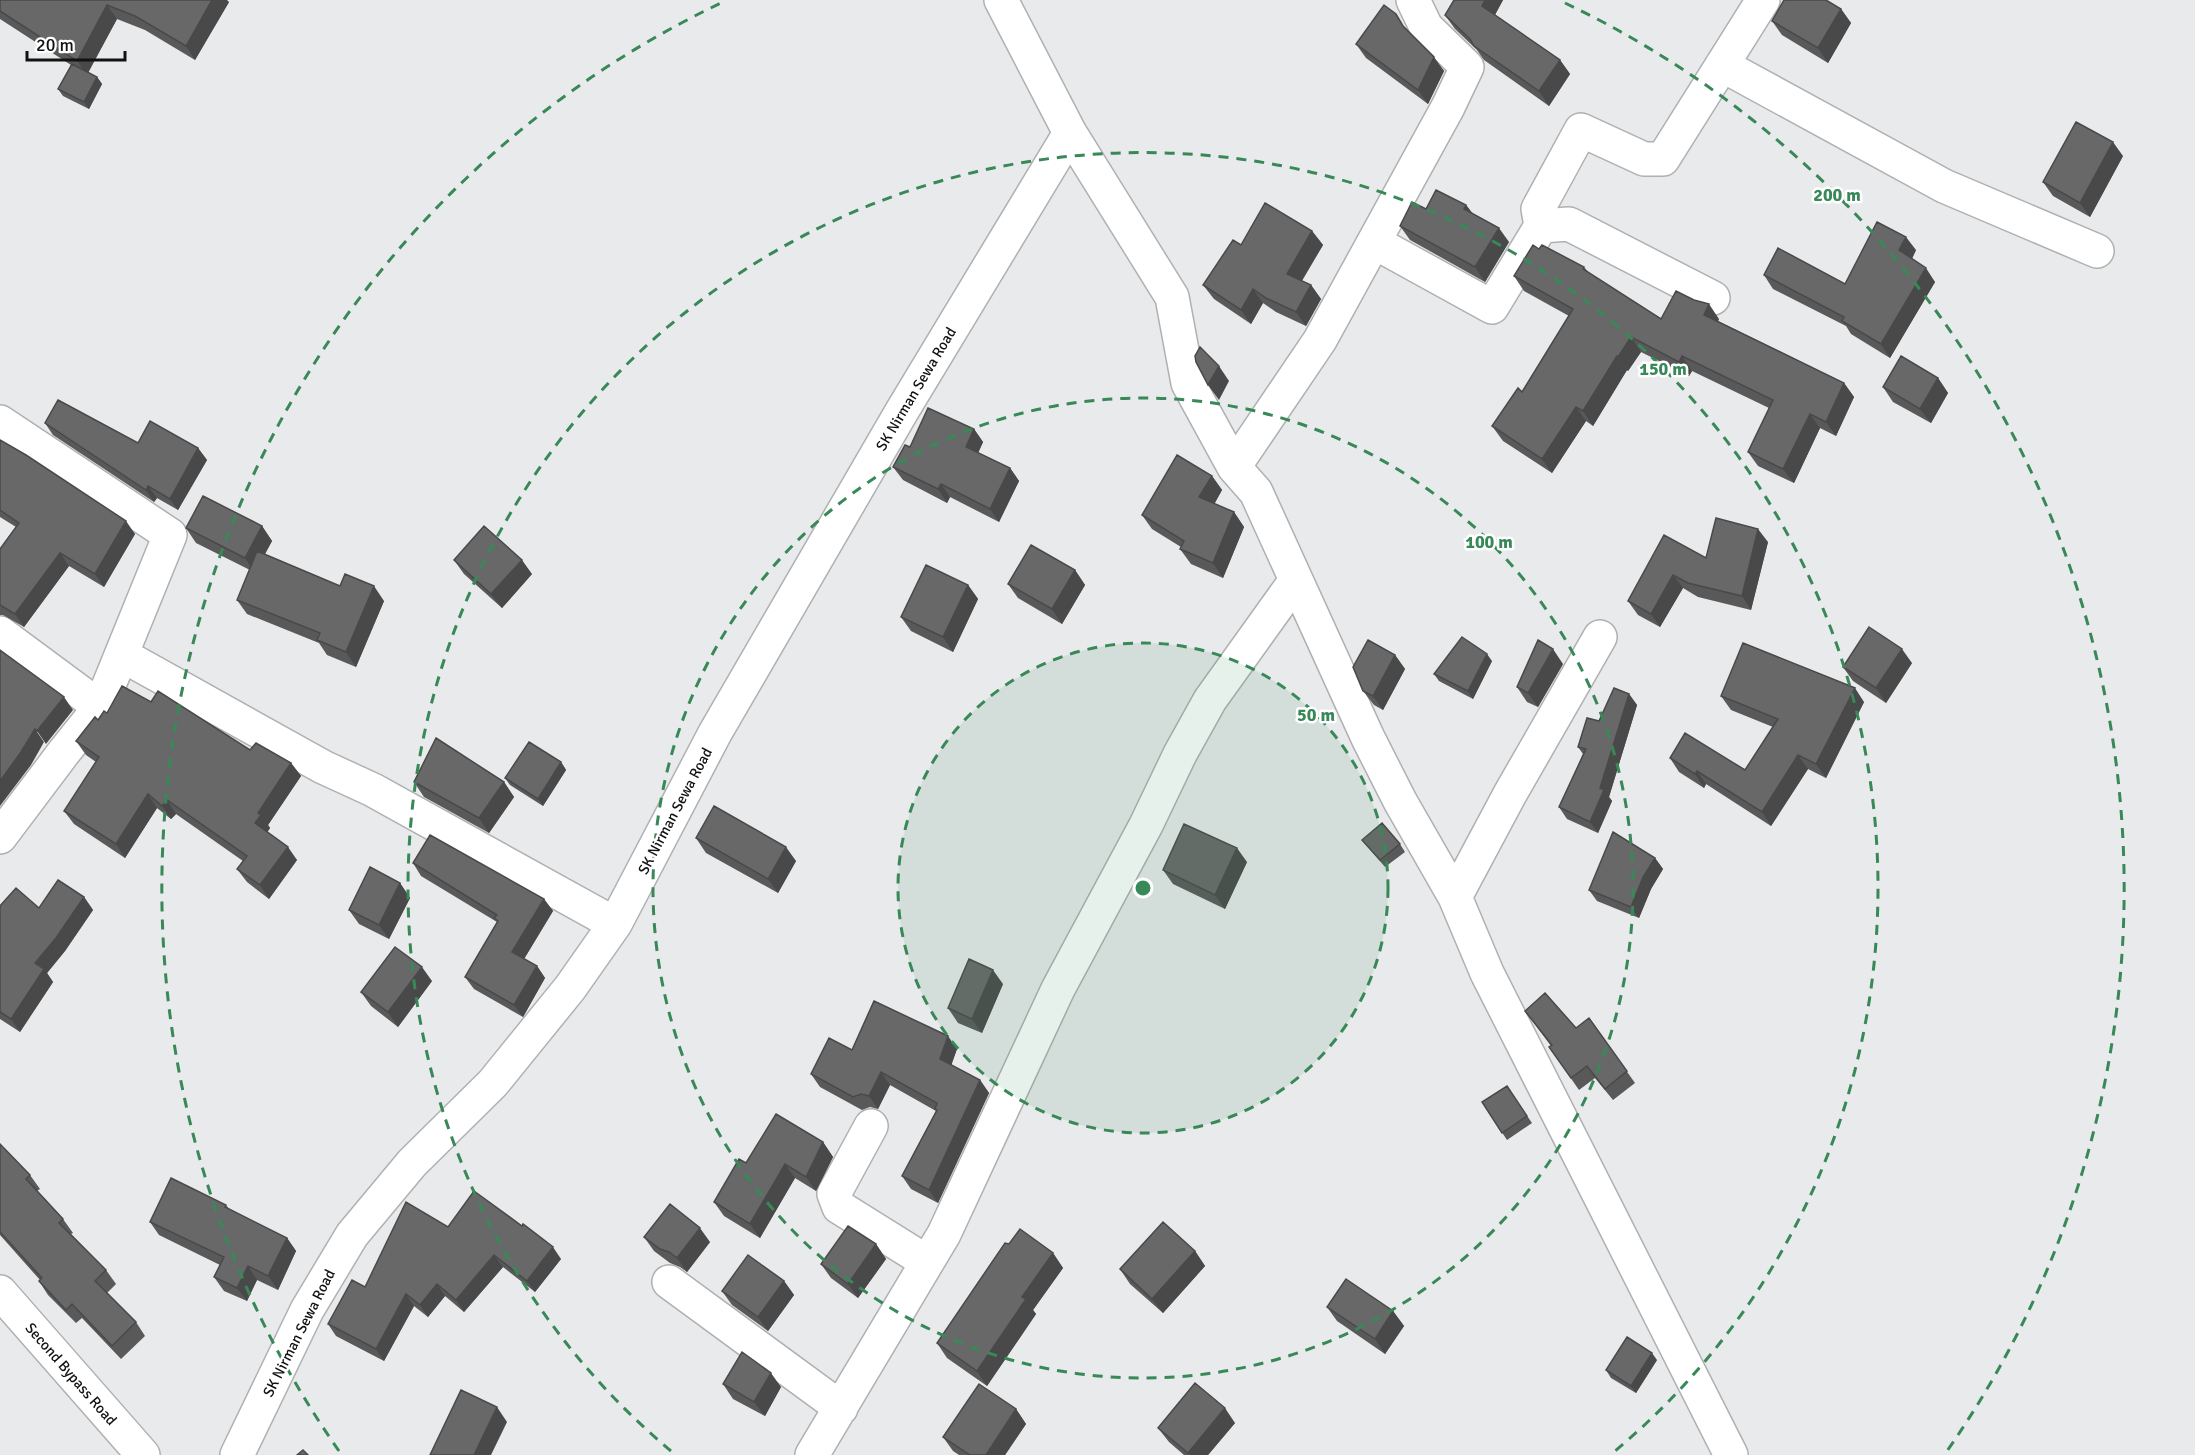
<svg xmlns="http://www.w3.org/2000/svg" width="2195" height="1455" font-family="Signika,sans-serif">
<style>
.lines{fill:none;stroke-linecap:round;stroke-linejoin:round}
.minor-casing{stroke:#afb0b2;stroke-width:36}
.minor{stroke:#fff;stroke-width:33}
.wall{fill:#5a595a}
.shaded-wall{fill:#4a494a}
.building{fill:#696869;stroke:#4a494a;stroke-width:1.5}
.ring{fill:none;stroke:#388858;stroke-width:3;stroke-dasharray:10 8}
.labels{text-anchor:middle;stroke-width:5;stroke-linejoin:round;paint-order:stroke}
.street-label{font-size:15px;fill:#111212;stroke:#fff}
.centre{fill:#388858;stroke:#fff;stroke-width:3}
.ring-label{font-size:18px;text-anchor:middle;font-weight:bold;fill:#388858;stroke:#fff;stroke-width:5;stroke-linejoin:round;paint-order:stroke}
</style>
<rect width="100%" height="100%" fill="#e9eaec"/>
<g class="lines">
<defs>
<path id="minor" d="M 1001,0 L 1070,133 L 1172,297 L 1188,383 L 1234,467 L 1256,492 L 1368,738 L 1400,801 L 1455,897 L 1487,973 L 1731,1455
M 1722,65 L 1944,186 L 2097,251
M 1541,226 L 1538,209 L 1581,130 L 1644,159 L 1663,159 L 1763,0
M 1374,242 L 1492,307 L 1541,226 L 1569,224 L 1713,298
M 0,422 L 170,535 L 100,707
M 1234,467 L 1320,340 L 1448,107 L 1467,67 L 1426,27 L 1413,0
M 0,633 L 100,707 L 64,752 L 0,837
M 122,655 L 323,767 L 373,790 L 615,924
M 1455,897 L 1510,794 L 1600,637
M 871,1126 L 834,1194 L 839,1207 L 927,1262
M 669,1282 L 841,1408
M 0,1292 L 143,1455
M 237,1455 L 307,1310 L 352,1235 L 412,1163 L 493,1083 L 570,988 L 615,924 L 715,733 L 902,411 L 1070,133
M 812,1455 L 944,1234 L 1058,989 L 1146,825 L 1180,754 L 1210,700 L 1296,580"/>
</defs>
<use href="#minor" class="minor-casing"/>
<use href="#minor" class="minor"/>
</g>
<path class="wall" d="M 0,0 L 229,2 L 195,60 L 145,30 L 117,19 L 88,72 L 97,77 L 102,84 L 89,109 L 63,96 L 58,89 L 71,65 L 0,19 Z
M 1454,0 L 1503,0 L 1495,15 L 1560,60 L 1570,74 L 1549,106 L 1484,60 L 1477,50 L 1455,29 L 1445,15 Z
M 1841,9 L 1851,23 L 1828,63 L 1782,35 L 1772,21 Z
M 1407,30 L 1444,71 L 1428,104 L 1366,58 L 1356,44 Z
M 2123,156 L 2090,217 L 2053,196 L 2043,182 Z
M 1466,205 L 1472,213 L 1509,242 L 1485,282 L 1410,240 L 1400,226 L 1426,209 Z
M 1312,231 L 1323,245 L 1302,281 L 1311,285 L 1321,299 L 1306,326 L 1276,312 L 1263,303 L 1251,324 L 1214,299 L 1203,285 L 1241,245 Z
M 1539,249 L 1584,267 L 1589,273 L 1661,319 L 1719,319 L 1718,321 L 1844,383 L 1854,397 L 1836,436 L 1820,428 L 1794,483 L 1758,466 L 1748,452 L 1769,408 L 1692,371 L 1689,376 L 1641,352 L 1628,371 L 1627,370 L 1593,426 L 1586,421 L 1552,473 L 1503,441 L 1492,426 L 1522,392 L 1569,316 L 1524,291 L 1514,276 Z
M 1916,250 L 1912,259 L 1935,282 L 1890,358 L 1851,334 L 1846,326 L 1773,289 L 1764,275 L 1845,284 Z
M 1938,378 L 1948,393 L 1931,423 L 1893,402 L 1883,387 Z
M 45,423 L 138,443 L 198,448 L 207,460 L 178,510 L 157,498 L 154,502 L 53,435 Z
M 974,429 L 983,442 L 978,453 L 1010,468 L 1019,481 L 999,522 L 950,497 L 947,503 L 903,480 L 893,467 L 910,447 Z
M 0,440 L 135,534 L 104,587 L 69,566 L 24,627 L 3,615 L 0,615 L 0,549 L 16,527 L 0,517 Z
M 1212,476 L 1222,490 L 1214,504 L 1234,512 L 1244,527 L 1223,578 L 1191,564 L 1180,549 L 1181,547 L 1152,529 L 1142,515 Z
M 262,526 L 272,541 L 264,555 L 340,586 L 384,601 L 356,667 L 327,655 L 319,643 L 247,614 L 237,600 L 250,570 L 196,543 L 186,528 Z
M 1664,535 L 1706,558 L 1768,542 L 1751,610 L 1698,597 L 1683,588 L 1660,627 L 1638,615 L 1628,601 Z
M 454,560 L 532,574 L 502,608 L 464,574 Z
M 1075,570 L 1085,585 L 1062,624 L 1018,598 L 1008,584 Z
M 968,585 L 978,599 L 953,652 L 911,631 L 901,617 Z
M 1395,655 L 1405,669 L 1383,710 L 1374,705 L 1363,691 Z
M 1492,661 L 1473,699 L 1439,681 L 1434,674 Z
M 1912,663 L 1886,703 L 1853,681 L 1843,667 Z
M 1563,664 L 1538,707 L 1527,702 L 1517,687 Z
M 1629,694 L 1637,705 L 1609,797 L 1612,801 L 1598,833 L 1567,819 L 1559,807 L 1583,754 L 1578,747 L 1599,721 Z
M 1721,696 L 1864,702 L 1826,778 L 1808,769 L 1771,826 L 1706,784 L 1704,788 L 1679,772 L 1670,758 L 1745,770 L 1773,727 L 1731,710 Z
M 151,702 L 250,750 L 291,763 L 301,776 L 268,825 L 270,828 L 267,832 L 297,860 L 269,899 L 247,882 L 237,869 L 243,861 L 176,814 L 171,819 L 157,808 L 125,858 L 74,824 L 64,811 L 96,762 L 86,755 L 76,741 L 98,720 L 107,713 Z
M 561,762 L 566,770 L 543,806 L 510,785 L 505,778 Z
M 414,782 L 504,782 L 514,797 L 489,833 L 424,797 Z
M 696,838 L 796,861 L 778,893 L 706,853 Z
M 1362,840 L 1400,844 L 1405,852 L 1385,867 Z
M 1655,858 L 1663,869 L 1651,889 L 1639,918 L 1597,901 L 1589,890 Z
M 1247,862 L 1225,909 L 1173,884 L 1163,870 Z
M 413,863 L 544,899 L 553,911 L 524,959 L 537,966 L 545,978 L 523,1017 L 474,989 L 465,977 L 497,922 L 421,876 Z
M 400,883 L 410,898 L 389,939 L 359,924 L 349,910 Z
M 84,897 L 93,910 L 65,951 L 47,973 L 53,982 L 20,1032 L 0,1019 L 0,906 L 39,908 Z
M 432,981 L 398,1027 L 371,1006 L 361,992 Z
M 1003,984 L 982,1033 L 958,1023 L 948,1008 Z
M 1525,1011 L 1576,1028 L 1589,1018 L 1635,1083 L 1613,1100 L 1595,1078 L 1579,1090 L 1549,1047 L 1551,1046 Z
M 957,1049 L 951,1065 L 980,1080 L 989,1093 L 938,1203 L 911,1189 L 902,1176 L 936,1111 L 890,1085 L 878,1109 L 870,1107 L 862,1110 L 820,1087 L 811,1074 L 852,1050 Z
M 1507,1086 L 1532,1123 L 1507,1140 L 1482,1102 Z
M 823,1142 L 833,1157 L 816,1191 L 795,1178 L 760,1238 L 724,1216 L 714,1202 L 746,1163 Z
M 0,1144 L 30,1175 L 40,1189 L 37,1191 L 63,1219 L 73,1233 L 71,1234 L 106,1270 L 116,1284 L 107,1293 L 136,1322 L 145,1336 L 121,1359 L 82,1318 L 76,1323 L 48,1295 L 39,1281 L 40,1280 L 0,1235 Z
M 226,1205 L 229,1209 L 287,1238 L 296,1251 L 278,1290 L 257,1280 L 247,1301 L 224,1291 L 214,1277 L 220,1265 L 159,1235 L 150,1222 Z
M 448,1227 L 561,1259 L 535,1292 L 503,1267 L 464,1312 L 445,1296 L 428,1317 L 414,1306 L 384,1361 L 336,1336 L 328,1324 L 365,1287 Z
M 644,1237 L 710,1242 L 687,1272 L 680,1267 L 670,1263 L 654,1251 Z
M 876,1244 L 886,1259 L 858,1298 L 831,1278 L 821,1264 Z
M 1009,1244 L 1053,1253 L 1063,1268 L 1033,1310 L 1036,1314 L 987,1386 L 947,1358 L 937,1343 Z
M 1195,1251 L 1205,1266 L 1163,1313 L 1130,1284 L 1120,1269 Z
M 784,1281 L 794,1295 L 768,1331 L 732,1305 L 722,1291 Z
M 1327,1307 L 1393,1311 L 1404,1326 L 1385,1354 L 1337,1321 Z
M 1657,1360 L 1636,1393 L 1611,1378 L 1606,1370 Z
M 723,1384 L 781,1387 L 765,1416 L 733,1399 Z
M 1016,1409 L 1026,1424 L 1005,1455 L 959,1455 L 953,1451 L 943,1437 Z
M 1235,1423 L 1208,1455 L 1184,1455 L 1169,1442 L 1158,1428 Z"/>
<path class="shaded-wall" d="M 212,0 L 227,0 L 229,2 L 195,60 L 186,46 Z
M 1485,0 L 1503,0 L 1492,20 L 1482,6 Z
M 107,5 L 117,19 L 87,75 L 77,61 Z
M 1841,9 L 1851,23 L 1828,63 L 1818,48 Z
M 1434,57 L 1444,71 L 1428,104 L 1418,90 Z
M 1560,60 L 1570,74 L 1549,106 L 1539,91 Z
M 97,77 L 102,84 L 89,109 L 84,102 Z
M 2113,142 L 2123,156 L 2090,217 L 2080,203 Z
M 1466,205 L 1477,219 L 1464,209 Z
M 1499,228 L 1509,242 L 1485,282 L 1475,267 Z
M 1312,231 L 1323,245 L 1297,288 L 1287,274 Z
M 1906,237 L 1916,250 L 1909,264 L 1899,250 Z
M 1926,268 L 1935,282 L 1890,358 L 1881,344 Z
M 1311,285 L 1321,299 L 1306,326 L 1296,312 Z
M 1253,289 L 1263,303 L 1251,324 L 1241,310 Z
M 1709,304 L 1719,319 L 1714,329 L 1704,315 Z
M 1631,337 L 1641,352 L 1628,371 L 1618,357 Z
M 1617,356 L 1627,370 L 1593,426 L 1583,411 Z
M 1682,356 L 1692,371 L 1689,376 L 1679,362 Z
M 1219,366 L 1229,381 L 1219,400 L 1208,385 Z
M 1938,378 L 1948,393 L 1931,423 L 1920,409 Z
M 1844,383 L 1854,397 L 1836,436 L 1826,422 Z
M 1576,407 L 1586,421 L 1552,473 L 1542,459 Z
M 1810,414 L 1820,428 L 1794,483 L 1783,469 Z
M 974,429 L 983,442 L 975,460 L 966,447 Z
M 198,448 L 207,460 L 178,510 L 170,499 Z
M 1010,468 L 1019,481 L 999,522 L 990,509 Z
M 1212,476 L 1222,490 L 1210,512 L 1199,497 Z
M 941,484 L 950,497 L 947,503 L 938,489 Z
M 148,486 L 157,498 L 154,502 L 146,490 Z
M 1234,512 L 1244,527 L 1223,578 L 1213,563 Z
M 126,521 L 135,534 L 104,587 L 95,574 Z
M 262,526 L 272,541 L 255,573 L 245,558 Z
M 1758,529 L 1768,542 L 1751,610 L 1742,596 Z
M 60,553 L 69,566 L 24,627 L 15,614 Z
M 522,560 L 532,574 L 502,608 L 491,594 Z
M 1075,570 L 1085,585 L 1062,624 L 1052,609 Z
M 1673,575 L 1683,588 L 1660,627 L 1651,614 Z
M 968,585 L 978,599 L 953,652 L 943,637 Z
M 374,586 L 384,601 L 356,667 L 346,652 Z
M 1553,649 L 1563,664 L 1538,707 L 1528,693 Z
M 1902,649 L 1912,663 L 1886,703 L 1876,688 Z
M 1487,654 L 1492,661 L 1473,699 L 1468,691 Z
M 1395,655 L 1405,669 L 1383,710 L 1373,696 Z
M 1855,688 L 1864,702 L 1826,778 L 1816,764 Z
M 1629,694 L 1637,705 L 1609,797 L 1612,801 L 1598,833 L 1590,822 Z
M 64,697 L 73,710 L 46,744 L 37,731 Z
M 35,729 L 44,742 L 31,765 L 0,806 L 0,781 Z
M 1798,755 L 1808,769 L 1771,826 L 1762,812 Z
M 561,762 L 566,770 L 543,806 L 538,799 Z
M 291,763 L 301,776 L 268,825 L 270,828 L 265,836 L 255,823 L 258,813 Z
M 1697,771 L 1706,784 L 1704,788 L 1695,774 Z
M 504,782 L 514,797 L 489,833 L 479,818 Z
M 148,794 L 157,808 L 125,858 L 116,844 Z
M 167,800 L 176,814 L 171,819 L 162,806 Z
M 288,847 L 297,860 L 269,899 L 260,885 Z
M 786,847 L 796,861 L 778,893 L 768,879 Z
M 1237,848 L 1247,862 L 1225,909 L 1215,895 Z
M 1655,858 L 1663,869 L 1651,889 L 1639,918 L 1631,907 L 1643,877 Z
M 400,883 L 410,898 L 389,939 L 379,925 Z
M 84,897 L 93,910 L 65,951 L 47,973 L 53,982 L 20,1032 L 11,1019 L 35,963 Z
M 544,899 L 553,911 L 521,964 L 512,952 Z
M 537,966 L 545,978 L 523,1017 L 514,1005 Z
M 422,967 L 432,981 L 398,1027 L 388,1012 Z
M 993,970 L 1003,984 L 982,1033 L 972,1019 Z
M 948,1036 L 957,1049 L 949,1072 L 940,1059 Z
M 881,1072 L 890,1085 L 878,1109 L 869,1096 Z
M 980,1080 L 989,1093 L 938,1203 L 929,1190 Z
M 823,1142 L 833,1157 L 816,1191 L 806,1177 Z
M 785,1164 L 795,1178 L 760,1238 L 750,1224 Z
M 700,1228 L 710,1242 L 687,1272 L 677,1258 Z
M 287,1238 L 296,1251 L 278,1290 L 268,1276 Z
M 876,1244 L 886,1259 L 858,1298 L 848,1284 Z
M 553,1247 L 561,1259 L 535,1292 L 527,1281 Z
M 1195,1251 L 1205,1266 L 1163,1313 L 1152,1299 Z
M 1053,1253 L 1063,1268 L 1033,1310 L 1036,1314 L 987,1386 L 977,1371 L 1022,1297 Z
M 494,1255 L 503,1267 L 464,1312 L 456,1300 Z
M 248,1266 L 257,1280 L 247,1301 L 237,1288 Z
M 784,1281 L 794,1295 L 768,1331 L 758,1317 Z
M 437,1284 L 445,1296 L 428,1317 L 420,1305 Z
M 406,1294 L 414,1306 L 384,1361 L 376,1349 Z
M 1393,1311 L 1404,1326 L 1385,1354 L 1375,1339 Z
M 1652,1353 L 1657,1360 L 1636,1393 L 1631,1386 Z
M 771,1373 L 781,1387 L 765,1416 L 754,1402 Z
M 497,1407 L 507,1422 L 491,1455 L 474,1455 Z
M 1225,1408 L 1235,1423 L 1208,1455 L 1190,1455 L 1188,1453 Z
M 1016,1409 L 1026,1424 L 1005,1455 L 986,1455 Z"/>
<path class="building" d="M 0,0 L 212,0 L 186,46 L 135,16 L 107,5 L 77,61 L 0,11 Z
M 1454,0 L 1485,0 L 1482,6 L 1560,60 L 1539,91 L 1474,46 L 1470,39 L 1445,15 Z
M 1784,0 L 1826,0 L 1841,9 L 1818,48 L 1772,21 Z
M 1384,5 L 1396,14 L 1403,26 L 1434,57 L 1418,90 L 1356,44 Z
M 72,64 L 97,77 L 84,102 L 58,89 Z
M 2076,122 L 2113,142 L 2080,203 L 2043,182 Z
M 1436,190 L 1466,205 L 1464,209 L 1499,228 L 1475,267 L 1400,226 L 1412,202 L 1426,209 Z
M 1265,203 L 1312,231 L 1287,274 L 1311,285 L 1296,312 L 1266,298 L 1253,289 L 1241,310 L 1203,285 L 1233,240 L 1241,245 Z
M 1877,222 L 1906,237 L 1899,250 L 1926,268 L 1881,344 L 1842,321 L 1844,317 L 1764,275 L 1778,248 L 1845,284 Z
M 1533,245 L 1539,249 L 1542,245 L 1584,267 L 1583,269 L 1661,319 L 1676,291 L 1694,300 L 1709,304 L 1704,315 L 1844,383 L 1826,422 L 1810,414 L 1783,469 L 1748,452 L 1773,400 L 1682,356 L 1679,362 L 1631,337 L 1618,357 L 1617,356 L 1583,411 L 1576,407 L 1542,459 L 1492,426 L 1518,388 L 1522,392 L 1573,309 L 1514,276 Z
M 1200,347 L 1219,366 L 1208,385 L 1196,362 L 1195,356 Z
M 1901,356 L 1938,378 L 1920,409 L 1883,387 Z
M 58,400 L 138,443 L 150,421 L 198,448 L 170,499 L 148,486 L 146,490 L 45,423 Z
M 928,408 L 974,429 L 966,447 L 1010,468 L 990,509 L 941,484 L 938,489 L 893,467 L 905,445 L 910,447 Z
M 0,440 L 26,455 L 126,521 L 95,574 L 60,553 L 15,614 L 0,605 L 0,549 L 19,523 L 0,510 Z
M 1177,455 L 1212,476 L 1199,497 L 1234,512 L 1213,563 L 1180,549 L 1184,541 L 1142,515 Z
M 203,496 L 262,526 L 245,558 L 186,528 Z
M 1716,518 L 1758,529 L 1742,596 L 1688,583 L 1673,575 L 1651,614 L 1628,601 L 1664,535 L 1706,558 Z
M 484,526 L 522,560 L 491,594 L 454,560 Z
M 1031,545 L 1075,570 L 1052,609 L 1008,584 Z
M 257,551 L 340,586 L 345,574 L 374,586 L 346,652 L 317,640 L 320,633 L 237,600 Z
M 926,565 L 968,585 L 943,637 L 901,617 Z
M 1869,627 L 1902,649 L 1876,688 L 1843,667 Z
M 1462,637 L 1487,654 L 1468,691 L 1434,674 Z
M 1368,640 L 1395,655 L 1373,696 L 1363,691 L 1353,667 Z
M 1538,640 L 1553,649 L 1528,693 L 1517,687 Z
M 1743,643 L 1855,688 L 1816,764 L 1798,755 L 1762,812 L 1697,771 L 1695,774 L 1670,758 L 1685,733 L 1745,770 L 1778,719 L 1721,696 Z
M 0,650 L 64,697 L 37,731 L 35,729 L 21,752 L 0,781 Z
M 122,686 L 151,702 L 158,691 L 250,750 L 256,743 L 291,763 L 258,813 L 261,815 L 255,823 L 288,847 L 260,885 L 237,869 L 247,856 L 167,800 L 162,806 L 148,794 L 116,844 L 64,811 L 99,757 L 76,741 L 95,717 L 98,720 L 104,711 L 107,713 Z
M 1614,688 L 1629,694 L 1600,788 L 1604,790 L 1590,822 L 1559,807 L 1586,749 L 1578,747 L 1587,718 L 1599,721 Z
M 436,738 L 504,782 L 479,818 L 414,782 Z
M 529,742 L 561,762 L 538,799 L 505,778 Z
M 714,806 L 786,847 L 768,879 L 696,838 Z
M 1382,823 L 1400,844 L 1380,860 L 1362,840 Z
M 1184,824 L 1237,848 L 1215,895 L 1163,870 Z
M 1613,832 L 1655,858 L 1643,877 L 1631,907 L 1589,890 Z
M 430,835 L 544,899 L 512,952 L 537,966 L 514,1005 L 465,977 L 498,921 L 494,918 L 497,915 L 413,863 Z
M 370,867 L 400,883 L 379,925 L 349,910 Z
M 58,880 L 84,897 L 56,938 L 35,963 L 44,969 L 11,1019 L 0,1012 L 0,906 L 16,888 L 39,908 Z
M 395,947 L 422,967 L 388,1012 L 361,992 Z
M 969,959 L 993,970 L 972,1019 L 948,1008 Z
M 1545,993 L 1576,1028 L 1589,1018 L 1627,1071 L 1605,1089 L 1587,1066 L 1571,1078 L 1549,1047 L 1552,1045 L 1525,1011 Z
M 874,1001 L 948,1036 L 940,1059 L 980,1080 L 929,1190 L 902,1176 L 937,1110 L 935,1109 L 937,1103 L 881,1072 L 869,1096 L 861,1094 L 853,1097 L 811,1074 L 829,1038 L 852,1050 Z
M 1507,1086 L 1527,1116 L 1502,1133 L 1482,1102 Z
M 776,1114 L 823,1142 L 806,1177 L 785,1164 L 750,1224 L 714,1202 L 739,1159 L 746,1163 Z
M 0,1144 L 30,1175 L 26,1179 L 63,1219 L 59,1223 L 106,1270 L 95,1281 L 136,1322 L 112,1346 L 72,1304 L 66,1310 L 39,1281 L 42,1278 L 0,1232 Z
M 171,1178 L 226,1205 L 225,1207 L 287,1238 L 268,1276 L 248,1266 L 237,1288 L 214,1277 L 224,1257 L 150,1222 Z
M 474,1191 L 522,1226 L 523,1224 L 553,1247 L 527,1281 L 494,1255 L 456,1300 L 437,1284 L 420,1305 L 406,1294 L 376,1349 L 328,1324 L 352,1280 L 365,1287 L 406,1202 L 448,1227 Z
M 670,1204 L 700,1228 L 677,1258 L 669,1252 L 660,1249 L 644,1237 Z
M 1163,1222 L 1195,1251 L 1152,1299 L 1120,1269 Z
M 848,1226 L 876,1244 L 848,1284 L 821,1264 Z
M 1020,1229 L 1053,1253 L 1022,1297 L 1026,1299 L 977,1371 L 937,1343 L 1005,1243 L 1009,1244 Z
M 748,1255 L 784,1281 L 758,1317 L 722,1291 Z
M 1346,1279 L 1393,1311 L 1375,1339 L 1327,1307 Z
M 1627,1337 L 1652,1353 L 1631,1386 L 1606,1370 Z
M 742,1352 L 771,1373 L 754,1402 L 723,1384 Z
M 1195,1383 L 1225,1408 L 1188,1453 L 1158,1428 Z
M 979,1384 L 1016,1409 L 986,1455 L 970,1455 L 943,1437 Z
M 461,1390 L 497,1407 L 474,1455 L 430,1455 Z
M 303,1450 L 308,1455 L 297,1455 Z"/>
<circle cx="1143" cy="888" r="245" fill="#388858" fill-opacity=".12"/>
<g class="ring">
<circle cx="1143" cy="888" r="245"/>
<circle cx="1143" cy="888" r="490"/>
<path d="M671 1451A735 735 0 1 1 1615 1451"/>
<path d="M339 1451A981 981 0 0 1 721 3M1565 3A981 981 0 0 1 1947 1451"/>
</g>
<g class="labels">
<g class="street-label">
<text transform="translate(916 389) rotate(-59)" y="5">SK Nirman Sewa Road</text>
<text transform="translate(675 811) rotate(-62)" y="5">SK Nirman Sewa Road</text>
<text transform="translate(299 1333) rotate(-63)" y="5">SK Nirman Sewa Road</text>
<text transform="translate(71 1374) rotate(49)" y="5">Second Bypass Road</text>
</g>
</g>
<circle cx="1143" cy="888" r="9" class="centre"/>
<g class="ring-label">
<text x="1837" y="201">200 m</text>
<text x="1663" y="375">150 m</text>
<text x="1489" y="548">100 m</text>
<text x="1316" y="721">50 m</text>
</g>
<path d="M27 51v9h98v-9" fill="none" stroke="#111212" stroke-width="3"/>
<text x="36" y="51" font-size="18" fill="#111212" stroke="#ffffff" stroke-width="4.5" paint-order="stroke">20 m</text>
</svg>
